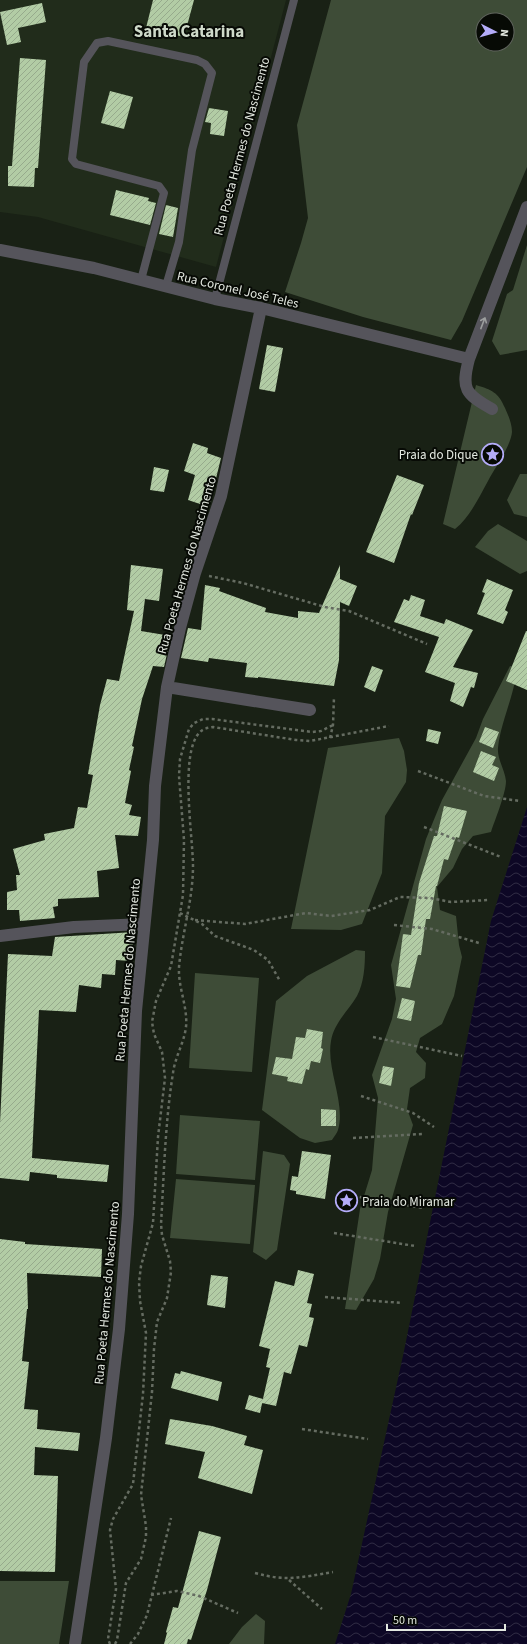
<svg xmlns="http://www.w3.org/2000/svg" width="527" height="1644" font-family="'Source Sans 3',sans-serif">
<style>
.built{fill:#212c1b}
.green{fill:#3e4c37;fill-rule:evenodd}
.water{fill:url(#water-waves)}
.building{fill:url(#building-hatch)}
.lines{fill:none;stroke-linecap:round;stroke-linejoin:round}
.path{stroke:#656c61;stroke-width:2.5;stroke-dasharray:3 3;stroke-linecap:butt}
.lane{stroke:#55545b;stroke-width:8}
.street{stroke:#55545b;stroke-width:12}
.oneway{stroke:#9c9e9e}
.labels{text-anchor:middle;stroke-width:4;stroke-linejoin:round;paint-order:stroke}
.street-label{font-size:13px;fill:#e3e8e0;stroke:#070a05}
.poi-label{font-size:13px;fill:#e3e8e0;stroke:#070a05;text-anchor:end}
.district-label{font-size:17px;font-weight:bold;fill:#ced9c9;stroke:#070a05}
</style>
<defs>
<pattern id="water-waves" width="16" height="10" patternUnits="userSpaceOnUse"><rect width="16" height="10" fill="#0d0725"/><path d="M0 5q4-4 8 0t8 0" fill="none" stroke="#302b44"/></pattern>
<pattern id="building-hatch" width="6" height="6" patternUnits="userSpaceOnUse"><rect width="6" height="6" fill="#b2cca5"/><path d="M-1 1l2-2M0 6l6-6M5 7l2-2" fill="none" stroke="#96aa8c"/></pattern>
</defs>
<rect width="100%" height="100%" fill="#192115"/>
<path class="built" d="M 0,0 L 286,0 L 216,267 L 38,217 L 0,212 Z"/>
<path class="green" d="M 331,0 L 527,0 L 527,167 L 462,321 L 451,340 L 363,317 L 285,292 L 301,243 L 308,218 L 297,125 ZM 483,20 L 507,20 L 507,44 L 483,44 Z
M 527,245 L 527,350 L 500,355 L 492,341 L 507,294 L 513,290 Z
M 476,385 C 492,390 498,392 505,408 C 508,415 512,423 512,432 C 511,446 494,469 488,481 C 478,499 470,517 455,529 L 443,524 Z
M 520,474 L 527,474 L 527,517 L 514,514 L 507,500 Z
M 498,524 L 527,541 L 527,571 L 520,574 L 475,547 L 488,531 Z
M 510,666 L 517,667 C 515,695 501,720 498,748 C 497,759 505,770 506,781 C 506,793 495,820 491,832 L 473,836 L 462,849 L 453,868 L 437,887 L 440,910 L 456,916 L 459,945 L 462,957 L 454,996 L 442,1024 L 420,1038 L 416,1052 L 426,1063 L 425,1078 L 410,1088 L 407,1109 L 413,1125 L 388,1212 L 380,1259 L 374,1279 L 356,1310 L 345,1309 L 360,1209 L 372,1170 L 378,1098 L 372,1075 L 392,1019 L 396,999 L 391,965 L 426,839 L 442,800 L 476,738 L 483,719 Z
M 399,738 L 404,751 L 407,770 L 406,782 L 385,816 L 382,873 L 362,924 L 341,930 L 291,929 L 328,748 Z
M 356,950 L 365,951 C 365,966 364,983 357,996 C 348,1011 334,1023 331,1041 C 326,1069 346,1103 338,1130 C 337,1133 334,1137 332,1140 L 315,1143 L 300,1138 L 262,1110 L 276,1001 L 307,976 Z
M 195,973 L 259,978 L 252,1072 L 189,1068 Z
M 180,1115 L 260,1121 L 255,1180 L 176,1174 Z
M 263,1151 L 284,1155 L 290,1164 L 277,1250 L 266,1260 L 253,1252 Z
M 176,1179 L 255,1185 L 250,1244 L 170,1238 Z
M 0,1581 L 69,1581 L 59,1644 L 0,1644 Z
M 256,1614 L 265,1621 L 264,1644 L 229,1644 L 242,1627 Z"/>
<path class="water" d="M 527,807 L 527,1644 L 335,1644 L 351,1594 L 404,1351 L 491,921 Z"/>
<path class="building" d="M 153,0 L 194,0 L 184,37 L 146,28 Z
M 42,3 L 46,22 L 18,28 L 21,42 L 7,45 L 0,12 Z
M 20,58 L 46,60 L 38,168 L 35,168 L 34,187 L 8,186 L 8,166 L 12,166 Z
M 110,91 L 133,97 L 124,129 L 101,123 Z
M 209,108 L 228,111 L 224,136 L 210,134 L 211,123 L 205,122 Z
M 116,190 L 149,198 L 148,201 L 156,203 L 150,225 L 110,215 Z
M 166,205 L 178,208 L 173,237 L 159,234 Z
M 267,345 L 283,348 L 275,392 L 259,389 Z
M 193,443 L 208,448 L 207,453 L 221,458 L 209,507 L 188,500 L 195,475 L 184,471 Z
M 154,467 L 169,470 L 164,492 L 150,490 Z
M 397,475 L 424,485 L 412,515 L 411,514 L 394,563 L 366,552 Z
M 131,565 L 163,569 L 159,601 L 145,599 L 141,631 L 171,636 L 164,667 L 153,666 L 142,699 L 132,746 L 134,747 L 129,770 L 131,771 L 125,803 L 132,805 L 129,815 L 141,817 L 138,836 L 115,835 L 119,868 L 97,871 L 99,897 L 58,899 L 58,906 L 53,907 L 55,918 L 20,921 L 19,910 L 7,910 L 7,892 L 17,890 L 16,875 L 20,875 L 13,849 L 45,840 L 44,834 L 74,828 L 78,807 L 87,808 L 93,775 L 88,774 L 100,705 L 107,679 L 119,681 L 134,611 L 127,610 Z
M 340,565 L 340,579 L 357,586 L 349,606 L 340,602 L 339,660 L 334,686 L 258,677 L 258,678 L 245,677 L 247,663 L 209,658 L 208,662 L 181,658 L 188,628 L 201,630 L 205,585 L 220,588 L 219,591 L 266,608 L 265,612 L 298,618 L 298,611 L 319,613 Z
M 487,579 L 513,590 L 505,610 L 508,612 L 503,624 L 477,614 L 485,593 L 482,592 Z
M 411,595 L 425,600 L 420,616 L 444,624 L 446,619 L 473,630 L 453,667 L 478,673 L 474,688 L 471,687 L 463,707 L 450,701 L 455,683 L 425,672 L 439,637 L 394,622 L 404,599 L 409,601 Z
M 526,631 L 527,631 L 527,690 L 506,681 Z
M 372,666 L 383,670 L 375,692 L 364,687 Z
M 485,727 L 499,732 L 493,748 L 479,742 Z
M 428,729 L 441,732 L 438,744 L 426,741 Z
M 481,751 L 496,757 L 492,765 L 499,768 L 494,781 L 473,772 Z
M 444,806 L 467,811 L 459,838 L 456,837 L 448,860 L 444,859 L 437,886 L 436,886 L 430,919 L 426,919 L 421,955 L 418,955 L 410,988 L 396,986 L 403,934 L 411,935 L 419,883 L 434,836 L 437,836 Z
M 134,932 L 131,961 L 116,960 L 115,975 L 102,974 L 101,988 L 79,985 L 76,1012 L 39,1010 L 32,1158 L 109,1165 L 107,1182 L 57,1178 L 57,1175 L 30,1172 L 29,1181 L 0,1178 L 0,1123 L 8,954 L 52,956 L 55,937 Z
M 402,998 L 415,1001 L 411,1021 L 397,1018 Z
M 307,1029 L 323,1032 L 321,1048 L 323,1049 L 320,1063 L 311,1061 L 309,1070 L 306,1069 L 302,1084 L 287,1081 L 288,1077 L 272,1074 L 276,1057 L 292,1059 L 296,1037 L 305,1038 Z
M 383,1066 L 394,1068 L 391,1086 L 379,1083 Z
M 321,1109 L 336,1110 L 336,1126 L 321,1126 Z
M 302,1151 L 331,1155 L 325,1199 L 296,1194 L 296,1191 L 290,1190 L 292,1176 L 298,1177 Z
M 0,1239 L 25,1242 L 25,1244 L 102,1249 L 101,1277 L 27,1273 L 28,1309 L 27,1309 L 22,1361 L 29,1362 L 24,1409 L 38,1410 L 37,1429 L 80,1433 L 78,1451 L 35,1447 L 34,1475 L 58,1476 L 55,1572 L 0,1571 Z
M 298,1270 L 314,1274 L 307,1303 L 312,1304 L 309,1317 L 314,1318 L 307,1347 L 299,1345 L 291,1374 L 284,1372 L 276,1406 L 262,1403 L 270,1368 L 266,1367 L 270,1349 L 259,1346 L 275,1281 L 294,1286 Z
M 211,1275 L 228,1277 L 225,1308 L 207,1305 Z
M 181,1371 L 222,1382 L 218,1401 L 171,1388 L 175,1373 L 180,1374 Z
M 249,1395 L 263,1399 L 260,1413 L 245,1409 Z
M 170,1419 L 212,1426 L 247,1436 L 244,1445 L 263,1450 L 252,1494 L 198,1478 L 205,1452 L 165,1444 Z
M 199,1531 L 221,1537 L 207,1590 L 191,1640 L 188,1639 L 187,1644 L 164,1644 L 167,1633 L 166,1632 L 173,1607 L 178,1608 Z"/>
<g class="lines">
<path class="path" d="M 209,576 L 243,583 L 325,607 L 349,611 L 427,644
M 330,738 L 333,725 L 334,697
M 418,771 L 484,796 L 520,801
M 424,827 L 501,857
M 180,913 L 202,924 L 215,936 L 254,950 L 268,960 L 280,981
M 195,920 L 245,924 L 306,913 L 331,916 L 370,910 L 400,897 L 430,898 L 451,902 L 489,900
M 394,925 L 432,929 L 479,943
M 373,1037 L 462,1056
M 361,1096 L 413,1113 L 434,1127
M 353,1138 L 422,1134
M 342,1194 L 423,1208
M 334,1233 L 415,1246
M 325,1297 L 402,1303
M 302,1429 L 368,1439
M 255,1573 C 287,1582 302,1577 333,1572
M 289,1580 L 322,1609
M 151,1595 L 177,1591 L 199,1596 L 238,1613
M 110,1644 L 108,1639 L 116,1589 L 110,1530 L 113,1519 L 133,1484 L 143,1394 L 146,1333 L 140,1301 L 139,1282 L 141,1266 L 153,1223 L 158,1137 L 165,1078 L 162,1052 L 154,1034 L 152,1022 L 156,1001 L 171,966 L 183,895 L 184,840 L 179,776 L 180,759 L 189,729 L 194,723 L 203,719 L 212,719 L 312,732 L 321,731 L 333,725
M 115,1644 L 117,1640 L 126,1583 L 141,1559 L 146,1537 L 146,1526 L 141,1495 L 152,1392 L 154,1349 L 157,1322 L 167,1298 L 171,1272 L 170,1261 L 162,1235 L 161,1224 C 164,1174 165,1123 173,1073 C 175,1057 184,1043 186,1027 C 188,1007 178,988 179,967 C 182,933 193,900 193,866 C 193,837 179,752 200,732 C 204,728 208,728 213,727 L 296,740 L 310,741 L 389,726
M 130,1644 L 138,1634 L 147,1615 L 171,1518"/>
<path class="lane" d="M 141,280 L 164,193 L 159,186 L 76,164 L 72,159 L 84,62 L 97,43 L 108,41 L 197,60 L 205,64 L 212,73 L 192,150 L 179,242 L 166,286
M 215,299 L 294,0"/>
<path class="street" d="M 0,250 L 94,268 L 215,299 L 261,308 L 469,359
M 492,409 C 465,394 461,389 469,359 L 527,207
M 167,687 L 310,710
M 0,936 L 74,927 L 144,924
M 75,1644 L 106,1438 L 119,1329 L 128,1214 L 136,1011 L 153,840 L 155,786 L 167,687 L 180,628 L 195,573 L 221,496 L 261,308"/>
</g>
<defs><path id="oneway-shaft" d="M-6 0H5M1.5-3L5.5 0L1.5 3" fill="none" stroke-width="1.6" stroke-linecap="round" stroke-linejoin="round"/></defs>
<use class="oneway" href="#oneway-shaft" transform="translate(483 323) rotate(-69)"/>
<defs>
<symbol id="sight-ring" viewBox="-11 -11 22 22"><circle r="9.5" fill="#070a05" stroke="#b4acf9" stroke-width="1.5"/><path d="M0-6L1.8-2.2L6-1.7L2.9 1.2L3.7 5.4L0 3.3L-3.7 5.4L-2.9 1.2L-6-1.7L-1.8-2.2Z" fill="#b4acf9"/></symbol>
</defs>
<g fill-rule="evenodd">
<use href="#sight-ring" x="480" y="442" width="25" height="25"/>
<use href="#sight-ring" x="334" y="1188" width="25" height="25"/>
</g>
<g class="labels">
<g class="street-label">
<text transform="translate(241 146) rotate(-75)" y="5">Rua Poeta Hermes do Nascimento</text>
<text transform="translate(238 289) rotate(13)" y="5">Rua Coronel José Teles</text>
<text transform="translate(186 565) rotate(-74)" y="5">Rua Poeta Hermes do Nascimento</text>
<text transform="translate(127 970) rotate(-85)" y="5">Rua Poeta Hermes do Nascimento</text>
<text transform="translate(106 1293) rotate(-85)" y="5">Rua Poeta Hermes do Nascimento</text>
</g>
<g class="poi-label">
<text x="478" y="459">Praia do Dique</text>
<text x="362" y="1206" text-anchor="start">Praia do Miramar</text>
</g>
<g class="district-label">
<text x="189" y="37">Santa Catarina</text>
</g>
</g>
<g transform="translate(495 32) rotate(96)"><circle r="19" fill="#070a05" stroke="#5f635d"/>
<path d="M0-3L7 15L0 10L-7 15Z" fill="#b4acf9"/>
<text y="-6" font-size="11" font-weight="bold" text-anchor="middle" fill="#e3e8e0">N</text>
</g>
<path d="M387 1624v6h118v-6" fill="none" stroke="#e3e8e0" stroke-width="2"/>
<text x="393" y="1624" font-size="12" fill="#e3e8e0" stroke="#070a05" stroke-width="3" paint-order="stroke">50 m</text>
</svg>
